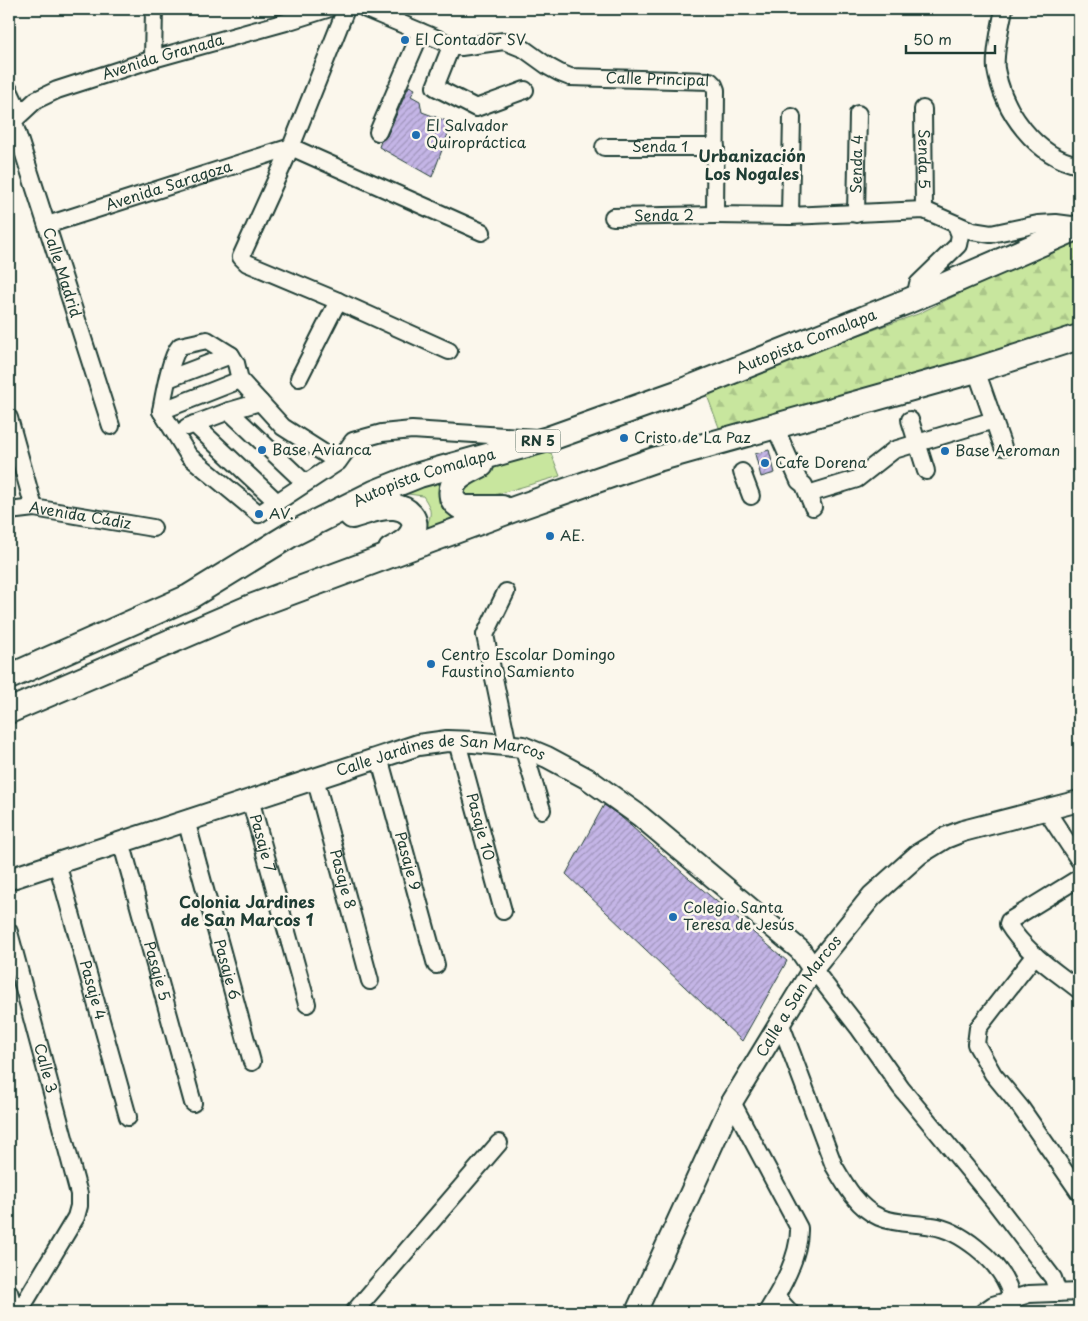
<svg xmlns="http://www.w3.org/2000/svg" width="1088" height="1321" font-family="'Playpen Sans',sans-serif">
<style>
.green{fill:#c8e69e;stroke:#749269}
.forest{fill:url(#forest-firs);stroke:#749269}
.building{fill:url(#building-hatch);stroke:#1f3d34}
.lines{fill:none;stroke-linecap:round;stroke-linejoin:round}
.minor-casing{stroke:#1f3d34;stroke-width:20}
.major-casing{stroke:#1f3d34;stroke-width:24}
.highway-casing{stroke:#1f3d34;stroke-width:28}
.minor{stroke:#fbf7ec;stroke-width:16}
.major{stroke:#fbf7ec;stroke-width:20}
.highway{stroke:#fbf7ec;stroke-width:24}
.poi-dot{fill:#1f6fb2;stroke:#fbf7ec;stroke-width:2}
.labels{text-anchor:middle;stroke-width:5;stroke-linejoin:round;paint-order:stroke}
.shield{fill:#fbf7ec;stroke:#61756b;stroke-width:1}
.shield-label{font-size:14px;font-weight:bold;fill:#1f3d34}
.poi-label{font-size:15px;fill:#1f3d34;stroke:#fbf7ec;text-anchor:start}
.street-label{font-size:15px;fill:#1f3d34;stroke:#fbf7ec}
.neighbourhood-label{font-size:16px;font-weight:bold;fill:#1f3d34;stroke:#fbf7ec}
</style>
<defs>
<pattern id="forest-firs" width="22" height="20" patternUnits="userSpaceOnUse" patternTransform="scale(1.25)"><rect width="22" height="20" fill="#c8e69e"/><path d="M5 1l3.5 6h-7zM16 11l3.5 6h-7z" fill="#abc689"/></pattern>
<pattern id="building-hatch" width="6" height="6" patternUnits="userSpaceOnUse" patternTransform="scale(1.25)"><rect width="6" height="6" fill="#c4b5e6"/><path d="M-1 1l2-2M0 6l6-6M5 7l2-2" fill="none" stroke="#9f94bb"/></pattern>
</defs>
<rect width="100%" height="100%" fill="#fbf7ec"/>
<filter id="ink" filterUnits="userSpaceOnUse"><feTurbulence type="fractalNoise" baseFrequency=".02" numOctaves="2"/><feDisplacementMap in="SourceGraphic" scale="10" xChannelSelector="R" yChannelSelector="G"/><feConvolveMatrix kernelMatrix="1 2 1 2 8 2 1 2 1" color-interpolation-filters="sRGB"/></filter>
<g filter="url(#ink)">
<path class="green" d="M 549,448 L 560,476 L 480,499 L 465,495 L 462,486 L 487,468 Z
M 453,469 L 439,488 L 439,503 L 448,514 L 469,516 L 424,531 C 432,515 433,511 423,496 L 408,494 L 380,498 Z"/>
<path class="forest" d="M 1079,235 L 1079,326 L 854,395 L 720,430 L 705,390 L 918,314 Z"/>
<path class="building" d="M 409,86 L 415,89 L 411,96 L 420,101 L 422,112 L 452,123 L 432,177 L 379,147 L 381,141 L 387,136 Z
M 769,450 L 775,473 L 761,477 L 755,454 Z
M 604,805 L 620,816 L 683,873 L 787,961 L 742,1041 L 566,874 Z"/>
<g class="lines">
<defs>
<g id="minor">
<path d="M 346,9 L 291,147 L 241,257 L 247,263 L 338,301 L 449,351"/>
<path id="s1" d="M 366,9 L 445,42 L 461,47 L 504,41 L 524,49 L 549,67 L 560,73 L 570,77 L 710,81 L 714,85 L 716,90 L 715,215 L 790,216 L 924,210 L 972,231 L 991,234 L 1038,224 L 1056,223 L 1079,226"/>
<path d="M 1004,9 C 1001,25 994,53 996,69 C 1003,111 1036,157 1079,165"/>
<path d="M 452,44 L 435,87 L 476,108 L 525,90"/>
<path d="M 153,59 L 154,9"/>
<path d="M 9,90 L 20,114"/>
<path id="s2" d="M 923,109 L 924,210"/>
<path id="s3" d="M 13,120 L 111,426"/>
<path id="s4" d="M 9,125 L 36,100 L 57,90 L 153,59 L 286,22 L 327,9"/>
<path d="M 378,132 L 421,32"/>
<path id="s5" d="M 604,147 L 716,147"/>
<path id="s6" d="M 856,214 L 858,114"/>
<path d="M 790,216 L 792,117"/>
<path id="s7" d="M 613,217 L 715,215"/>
<path id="s8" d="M 47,225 L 291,147 L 482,232"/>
<path d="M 915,298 L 918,284 L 958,245 L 960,235 L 956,225"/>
<path d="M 976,370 L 1003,447"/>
<path d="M 299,378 L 338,301"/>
<path d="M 168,379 L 231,355"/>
<path d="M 161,411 L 240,380"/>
<path d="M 229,411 L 305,483"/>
<path d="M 9,418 L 34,508"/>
<path d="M 910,420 L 926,471"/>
<path d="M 194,424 L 277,502"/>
<path d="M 187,427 L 229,411 L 260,402"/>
<path d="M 775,427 L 799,481 L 804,485 L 813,507"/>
<path d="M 338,462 L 283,427 L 240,380 L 236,363 L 231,355 L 207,340 L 180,346 C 170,357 164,395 161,411 L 189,456 L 259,514 L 338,462 L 353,441 L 382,433 L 412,430 L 535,438"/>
<path d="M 742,472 L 751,496"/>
<path d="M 808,494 L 857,479 L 894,450 L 994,420"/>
<path id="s9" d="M 9,511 L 34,508 L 153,528"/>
<path d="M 506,592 L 485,635 L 508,745"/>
<path id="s10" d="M 457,742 L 503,911"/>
<path d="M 523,747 L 542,810"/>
<path id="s11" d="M 379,757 L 436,965"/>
<path id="s12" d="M 315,778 L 370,981"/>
<path id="s13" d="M 250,799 L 307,1004"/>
<path d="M 1046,810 L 1079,860"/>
<path id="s14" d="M 186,820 L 252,1062"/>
<path id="s15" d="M 121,841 L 193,1103"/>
<path id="s16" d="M 57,863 L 128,1117"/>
<path d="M 1079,878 L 1009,921 L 1008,924 C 1025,952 1055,971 1079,990"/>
<path id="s17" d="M 9,932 L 79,1194 L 79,1206 L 76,1217 L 19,1312"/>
<path d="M 1035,955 L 978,1028 L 976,1044 L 993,1074 L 1021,1108 L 1079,1192"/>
<path d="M 813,969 L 858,1027 L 901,1088 L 994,1201 L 1053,1278 L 1058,1293"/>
<path d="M 780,1022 L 834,1166 C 845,1185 858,1208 879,1217 C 895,1224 915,1223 932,1226 C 960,1230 997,1260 1008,1286 C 1011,1294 1012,1304 1014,1312"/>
<path d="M 732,1102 L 799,1228 C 800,1256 781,1289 767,1312"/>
<path d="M 9,1292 L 15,1312"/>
<path d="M 776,1297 L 790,1312"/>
<path d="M 354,1312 L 499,1143"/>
<path d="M 983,1312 L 993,1305 L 1029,1294 L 1079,1292"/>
</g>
<g id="major">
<path id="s18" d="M 9,879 L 418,745 L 447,741 L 474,742 L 523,747 L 547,757 L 588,779 L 640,816 L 800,950 L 813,969"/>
<path id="s19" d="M 636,1312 L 732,1102 L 813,969 L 872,896 L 919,854 L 945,838 L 963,831 L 1079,801"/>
</g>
<g id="highway">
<path d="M 481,465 C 468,472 448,479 452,497 C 454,503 458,506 463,508 L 502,508"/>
<path d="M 352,516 C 366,512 379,506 394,507 C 407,508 420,519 412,533 C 408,541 398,546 391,550"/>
<path id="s20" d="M 9,677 L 189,597 L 290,535 L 374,493 L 419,475 L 548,439 L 680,392 L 908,301 L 1079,227"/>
<path d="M 9,711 L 251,607 L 517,508 L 654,460 L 976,370 L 1079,337"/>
</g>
</defs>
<use href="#minor" class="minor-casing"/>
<use href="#major" class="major-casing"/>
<use href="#highway" class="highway-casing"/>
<use href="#minor" class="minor"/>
<use href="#major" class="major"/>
<use href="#highway" class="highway"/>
</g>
</g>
<g class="poi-dot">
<circle cx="405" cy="40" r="5"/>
<circle cx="416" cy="135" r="5"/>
<circle cx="624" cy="438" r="5"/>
<circle cx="262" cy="450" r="5"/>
<circle cx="945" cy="451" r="5"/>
<circle cx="765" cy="463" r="5"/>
<circle cx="259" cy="514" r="5"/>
<circle cx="550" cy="536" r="5"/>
<circle cx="431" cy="664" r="5"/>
<circle cx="673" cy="917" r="5"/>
</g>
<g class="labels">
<rect class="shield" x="515.5" y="429.5" width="45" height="23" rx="4"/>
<g class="shield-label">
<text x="538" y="446">RN 5</text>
</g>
<g class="poi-label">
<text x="415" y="45">El Contador SV</text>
<text x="426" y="131">El Salvador<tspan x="426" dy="17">Quiropráctica</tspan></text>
<text x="634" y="443">Cristo de La Paz</text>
<text x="272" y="455">Base Avianca</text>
<text x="955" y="456">Base Aeroman</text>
<text x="775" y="468">Cafe Dorena</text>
<text x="269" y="519">AV.</text>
<text x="560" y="541">AE.</text>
<text x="441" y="660">Centro Escolar Domingo<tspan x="441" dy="17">Faustino Samiento</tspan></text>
<text x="683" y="913">Colegio Santa<tspan x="683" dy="17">Teresa de Jesús</tspan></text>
</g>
<g class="street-label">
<text dy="5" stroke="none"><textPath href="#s4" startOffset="171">Avenida Granada</textPath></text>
<text dy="5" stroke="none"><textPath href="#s1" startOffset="309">Calle Principal</textPath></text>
<text dy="5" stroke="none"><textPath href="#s5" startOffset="56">Senda 1</textPath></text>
<text dy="5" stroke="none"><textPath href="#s2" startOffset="50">Senda 5</textPath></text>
<text dy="5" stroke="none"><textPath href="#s6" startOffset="50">Senda 4</textPath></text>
<text dy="5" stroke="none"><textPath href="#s8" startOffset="128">Avenida Saragoza</textPath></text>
<text dy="5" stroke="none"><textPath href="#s7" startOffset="51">Senda 2</textPath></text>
<text dy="5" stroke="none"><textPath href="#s3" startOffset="160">Calle Madrid</textPath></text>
<text dy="5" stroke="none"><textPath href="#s20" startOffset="868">Autopista Comalapa</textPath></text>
<text dy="5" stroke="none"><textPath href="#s20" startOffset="462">Autopista Comalapa</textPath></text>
<text dy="5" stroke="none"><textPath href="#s9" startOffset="72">Avenida Cádiz</textPath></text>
<text dy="5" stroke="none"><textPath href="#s18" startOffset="452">Calle Jardines de San Marcos</textPath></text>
<text dy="5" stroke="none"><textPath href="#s10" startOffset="88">Pasaje 10</textPath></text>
<text dy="5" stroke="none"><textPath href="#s13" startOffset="46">Pasaje 7</textPath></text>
<text dy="5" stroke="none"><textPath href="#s11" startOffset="108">Pasaje 9</textPath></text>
<text dy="5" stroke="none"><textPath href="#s12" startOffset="105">Pasaje 8</textPath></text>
<text dy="5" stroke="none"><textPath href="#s14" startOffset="155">Pasaje 6</textPath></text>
<text dy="5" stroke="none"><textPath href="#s15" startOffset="135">Pasaje 5</textPath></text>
<text dy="5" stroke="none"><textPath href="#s16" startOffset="132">Pasaje 4</textPath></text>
<text dy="5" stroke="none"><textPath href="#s19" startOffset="356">Calle a San Marcos</textPath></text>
<text dy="5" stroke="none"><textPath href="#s17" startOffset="141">Calle 3</textPath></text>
</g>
<g class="neighbourhood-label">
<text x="752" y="162">Urbanización<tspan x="752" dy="18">Los Nogales</tspan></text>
<text x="247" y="908">Colonia Jardines<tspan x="247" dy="18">de San Marcos 1</tspan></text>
</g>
</g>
<rect width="1088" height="1321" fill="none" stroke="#fbf7ec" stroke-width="30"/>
<rect x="15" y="15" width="1058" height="1291" fill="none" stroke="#1f3d34" stroke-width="2" filter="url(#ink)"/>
<path d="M906 45v8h89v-8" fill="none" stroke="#1f3d34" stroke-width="2.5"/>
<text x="913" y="45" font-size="15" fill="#1f3d34" stroke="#fbf7ec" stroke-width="4" paint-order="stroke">50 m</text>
</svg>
